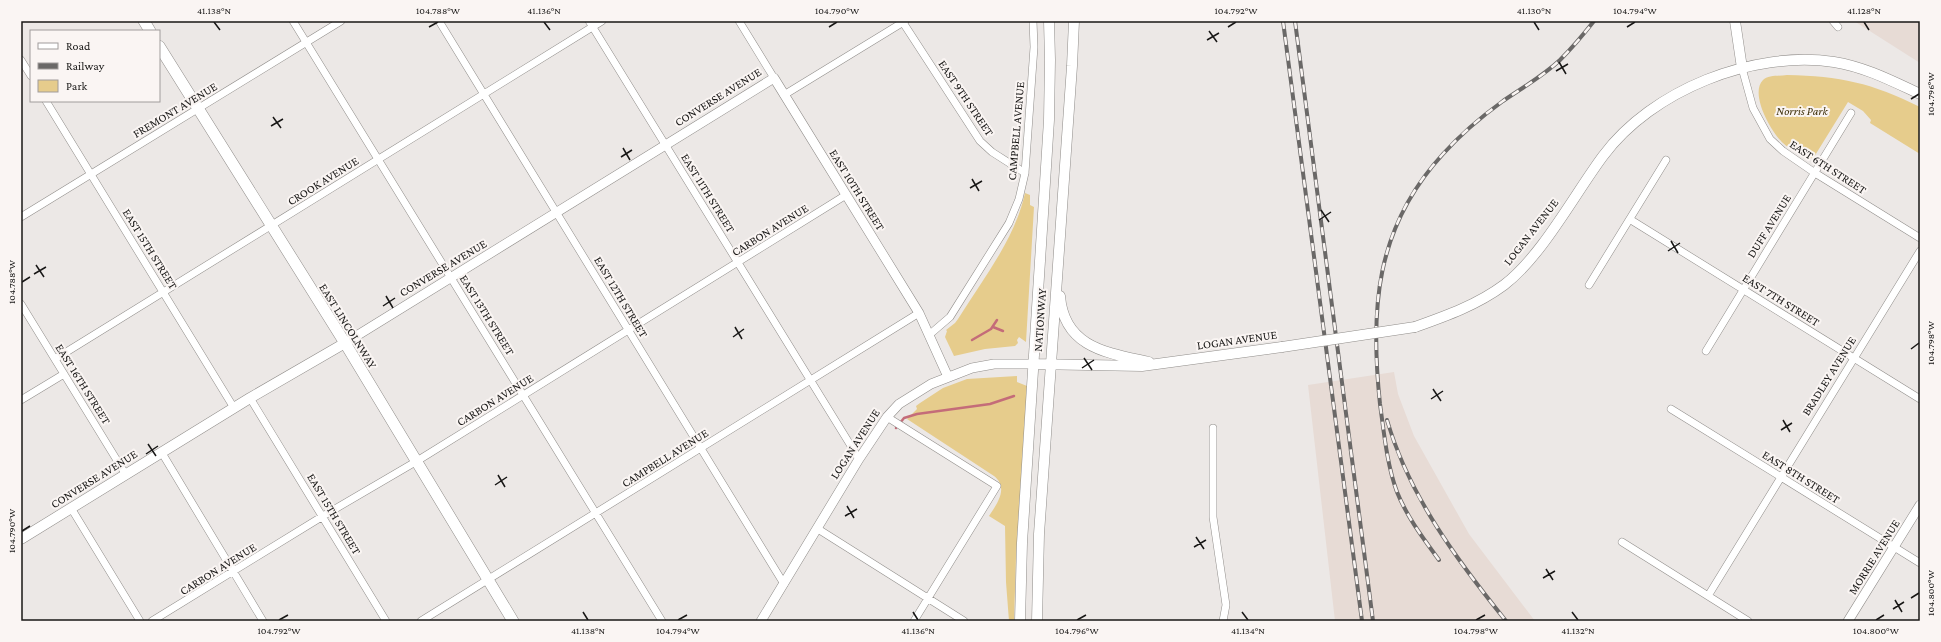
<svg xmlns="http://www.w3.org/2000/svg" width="1941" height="642" font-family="'Crimson Pro',serif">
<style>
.built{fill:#e7dbd5}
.green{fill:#e6cc8c}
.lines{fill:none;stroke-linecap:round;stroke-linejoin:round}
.stream{stroke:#c46c79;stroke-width:2.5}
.minor-casing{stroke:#908d8a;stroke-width:8}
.tertiary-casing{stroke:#908d8a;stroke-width:10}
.secondary-casing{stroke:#908d8a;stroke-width:11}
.primary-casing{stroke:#908d8a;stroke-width:12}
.minor{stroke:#fff;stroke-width:7}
.tertiary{stroke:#fff;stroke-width:9}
.secondary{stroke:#fff;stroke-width:10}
.primary{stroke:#fff;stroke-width:11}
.rail-casing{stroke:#6a6867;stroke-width:4}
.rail{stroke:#faf5f3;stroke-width:2.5;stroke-dasharray:8;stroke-linecap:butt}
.secondary-bridge-casing{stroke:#908d8a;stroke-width:11;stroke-linecap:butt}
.secondary-bridge{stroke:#fff;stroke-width:10}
.ticks{fill:none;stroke:#181716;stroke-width:1.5}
.labels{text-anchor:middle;stroke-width:4;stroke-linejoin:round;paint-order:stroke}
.street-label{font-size:12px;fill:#181716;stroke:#faf5f3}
.park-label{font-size:12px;font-style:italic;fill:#3d2f09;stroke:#faf5f3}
.neatline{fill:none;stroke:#181716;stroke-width:1.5}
.ticks-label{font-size:10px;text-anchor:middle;fill:#181716}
</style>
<rect width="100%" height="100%" fill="#ece8e6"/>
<path class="built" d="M 1854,21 L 1920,21 L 1920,63 Z
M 1394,372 L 1398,394 L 1414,436 L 1469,534 L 1535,621 L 1335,621 L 1308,385 Z"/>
<path class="green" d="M 1787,75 C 1840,76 1872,83 1920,107 L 1920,154 L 1870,123 L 1871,120 L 1863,111 L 1848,102 L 1814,157 L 1809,159 C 1800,153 1790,150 1783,143 C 1772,133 1749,94 1763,80 C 1768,75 1779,76 1787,75 Z
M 1025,193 L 1030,195 L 1030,205 L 1034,207 L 1026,342 L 1019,337 L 1017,340 L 1018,343 L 1015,346 L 985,349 L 954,356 L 945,337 L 947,331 L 946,330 L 955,323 L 958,319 C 983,279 1015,239 1025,193 Z
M 1017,376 L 1017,382 L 1027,386 L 1016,558 L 1014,621 L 1009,621 L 1006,582 L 1005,526 L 989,516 C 997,504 1009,488 994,476 L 907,419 L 917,409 L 916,406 L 920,403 L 943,388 L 967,379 Z"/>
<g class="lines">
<path class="stream" d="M 993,327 L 1003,331
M 972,340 L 991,329 L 997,320
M 896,428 L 904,418 L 917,414 L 990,404 L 1014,396"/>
<defs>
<path id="minor" d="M 293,21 L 662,621
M 439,21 L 784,584
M 589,21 L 859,459
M 739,21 L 774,78
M 902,21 L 980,141 L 992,152 L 1025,173
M 1833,21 L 1838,27
M 21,60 L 31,76
M 1742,68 L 1753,108 L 1770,139 L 1783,151 L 1815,173 L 1920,238
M 784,95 L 905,21
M 46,101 L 234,408
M 21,217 L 341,21
M 1631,220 L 1920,399
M 1589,285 L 1666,160
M 21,304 L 126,475
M 929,335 L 950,317 L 1009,223 L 1019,199 L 1025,173 L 1034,47 L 1033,21
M 1706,351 L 1851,113
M 55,359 L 602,21
M 250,398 L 386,621
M 21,400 L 64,374
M 1671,409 L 1920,563
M 887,417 L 997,486 L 914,621
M 1213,428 L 1213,517 L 1226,605 L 1223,621
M 162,453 L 263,621
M 71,508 L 140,621
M 818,529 L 964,621
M 1622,542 L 1748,621
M 1708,596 L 1920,251
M 152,621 L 323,516 L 417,461 L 846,195
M 421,621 L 919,313"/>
<path id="tertiary" d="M 345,343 L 774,78 L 919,313 L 948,377
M 761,621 L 859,459 L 887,417 L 899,404 L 931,384 L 972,368 L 994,364 L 1033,364
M 1848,621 L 1920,505"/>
<path id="secondary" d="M 1735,21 L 1742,68
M 1060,296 C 1064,348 1108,353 1149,362
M 1415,327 C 1446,316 1477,305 1504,285 C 1542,256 1574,195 1603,156 C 1652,90 1753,50 1834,62 C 1865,67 1892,81 1920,94
M 1033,364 L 1142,366 L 1282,347
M 21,539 L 250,398 L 345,343
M 1020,621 L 1022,543 L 1049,120 L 1050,60 L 1049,21
M 1037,621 L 1039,534 L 1072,66 L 1074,21"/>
<path id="primary" d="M 144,21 L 150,31
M 159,46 L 345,343 L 513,621"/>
</defs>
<use href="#minor" class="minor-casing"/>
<use href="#tertiary" class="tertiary-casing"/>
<use href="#secondary" class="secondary-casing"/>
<use href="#primary" class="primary-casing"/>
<use href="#minor" class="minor"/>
<use href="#tertiary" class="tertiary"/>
<use href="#secondary" class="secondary"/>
<use href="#primary" class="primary"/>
<defs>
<path id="rail" d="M 1283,21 L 1362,621
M 1295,21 L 1373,621
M 1387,420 C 1409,496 1457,560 1506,621
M 1439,560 C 1423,538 1407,517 1397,492 C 1387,465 1384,433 1380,404 C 1370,310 1375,228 1443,154 C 1461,134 1481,117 1503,101 C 1522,88 1543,76 1560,60 C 1572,48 1583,35 1594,21"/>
</defs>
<use href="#rail" class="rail-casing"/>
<use href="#rail" class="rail"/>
<defs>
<path id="secondary-bridge" d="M 1282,347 L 1415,327"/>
</defs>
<use href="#secondary-bridge" class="secondary-bridge-casing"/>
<use href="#secondary-bridge" class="secondary-bridge"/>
</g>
<path class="ticks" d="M 214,22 L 220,30M 544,22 L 550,30M 1534,22 L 1539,30M 1864,22 L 1869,30M 429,27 L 438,22M 829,27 L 837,22M 1228,27 L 1236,22M 1627,27 L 1635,22M 1209,31 L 1217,42M 1207,40 L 1219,33M 1559,62 L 1566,74M 1556,71 L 1568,64M 1911,99 L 1919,94M 273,117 L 281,128M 271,126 L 283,119M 623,148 L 630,160M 621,157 L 632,150M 972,179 L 979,191M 970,188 L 982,181M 1321,210 L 1329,222M 1319,220 L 1331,212M 1671,241 L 1678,253M 1668,251 L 1680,243M 36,265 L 44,277M 34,274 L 46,267M 22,282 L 30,277M 386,296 L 393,308M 383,306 L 395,298M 735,327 L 742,339M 733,337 L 744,329M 1911,349 L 1919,343M 1084,358 L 1092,370M 1082,368 L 1094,360M 1433,389 L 1441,401M 1431,399 L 1443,391M 1783,420 L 1790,432M 1781,430 L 1792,423M 148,444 L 156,456M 146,454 L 158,446M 498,475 L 505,487M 495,485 L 507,477M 847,506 L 854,518M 845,516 L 857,509M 22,531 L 30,526M 1196,537 L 1204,549M 1194,547 L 1206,540M 1546,569 L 1553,580M 1543,578 L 1555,571M 1911,598 L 1919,593M 1895,600 L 1902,612M 1893,609 L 1904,602M 583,612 L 588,620M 913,612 L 918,620M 1242,612 L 1248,620M 1572,612 L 1578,620M 279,620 L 288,615M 678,620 L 687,615M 1077,620 L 1086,615M 1476,620 L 1485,615M 1876,620 L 1884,615"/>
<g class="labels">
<g class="street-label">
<text transform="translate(718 97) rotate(-32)" y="4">CONVERSE AVENUE</text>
<text transform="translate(966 98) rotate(56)" y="4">EAST 9TH STREET</text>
<text transform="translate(175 110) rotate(-31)" y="4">FREMONT AVENUE</text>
<text transform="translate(1016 131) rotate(-85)" y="4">CAMPBELL AVENUE</text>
<text transform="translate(1828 167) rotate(33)" y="4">EAST 6TH STREET</text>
<text transform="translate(323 181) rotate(-32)" y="4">CROOK AVENUE</text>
<text transform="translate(857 190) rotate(58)" y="4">EAST 10TH STREET</text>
<text transform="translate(708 193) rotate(58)" y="4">EAST 11TH STREET</text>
<text transform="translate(1769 226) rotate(-58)" y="4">DUFF AVENUE</text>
<text transform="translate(770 230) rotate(-32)" y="4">CARBON AVENUE</text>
<text transform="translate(1531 232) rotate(-52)" y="4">LOGAN AVENUE</text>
<text transform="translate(150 249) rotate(58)" y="4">EAST 15TH STREET</text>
<text transform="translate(443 268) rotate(-31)" y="4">CONVERSE AVENUE</text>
<text transform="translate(621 297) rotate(59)" y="4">EAST 12TH STREET</text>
<text transform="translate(1781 300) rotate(32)" y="4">EAST 7TH STREET</text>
<text transform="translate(487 315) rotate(58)" y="4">EAST 13TH STREET</text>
<text transform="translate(1040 320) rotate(-86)" y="4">NATIONWAY</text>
<text transform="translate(348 326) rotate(58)" y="4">EAST LINCOLNWAY</text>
<text transform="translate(1237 340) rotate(-8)" y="4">LOGAN AVENUE</text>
<text transform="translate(1829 376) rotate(-58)" y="4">BRADLEY AVENUE</text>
<text transform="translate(83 384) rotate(58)" y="4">EAST 16TH STREET</text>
<text transform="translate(495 400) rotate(-32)" y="4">CARBON AVENUE</text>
<text transform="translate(855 444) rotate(-57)" y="4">LOGAN AVENUE</text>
<text transform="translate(665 458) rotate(-32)" y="4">CAMPBELL AVENUE</text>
<text transform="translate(1801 477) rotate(32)" y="4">EAST 8TH STREET</text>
<text transform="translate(94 479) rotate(-32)" y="4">CONVERSE AVENUE</text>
<text transform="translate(334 514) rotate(59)" y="4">EAST 15TH STREET</text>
<text transform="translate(1874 557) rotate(-58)" y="4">MORRIE AVENUE</text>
<text transform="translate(218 569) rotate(-32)" y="4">CARBON AVENUE</text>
</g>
<g class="park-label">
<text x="1802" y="115">Norris Park</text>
</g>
</g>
<rect width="1941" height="642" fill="none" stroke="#faf5f3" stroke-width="44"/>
<rect x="30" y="30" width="130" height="72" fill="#faf5f3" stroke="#a09c9b"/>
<rect x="38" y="43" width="20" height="6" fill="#ffffff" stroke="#a09c9b"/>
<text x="66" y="50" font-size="12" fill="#181716">Road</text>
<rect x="38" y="63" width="20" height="6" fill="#6a6867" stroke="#a09c9b"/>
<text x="66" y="70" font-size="12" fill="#181716">Railway</text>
<rect x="38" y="80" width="20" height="12" fill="#e6cc8c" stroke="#a09c9b"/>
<text x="66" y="90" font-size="12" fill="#181716">Park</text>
<rect x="22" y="22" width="1897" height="598" class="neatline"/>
<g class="ticks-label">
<text x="214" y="14">41.138°N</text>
<text x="438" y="14">104.788°W</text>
<text x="544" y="14">41.136°N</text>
<text x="837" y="14">104.790°W</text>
<text x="1236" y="14">104.792°W</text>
<text x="1534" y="14">41.130°N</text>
<text x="1635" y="14">104.794°W</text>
<text x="1864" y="14">41.128°N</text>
<text transform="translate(1930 94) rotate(-90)" y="4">104.796°W</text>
<text transform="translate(11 282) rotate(-90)" y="4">104.788°W</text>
<text transform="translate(1930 343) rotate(-90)" y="4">104.798°W</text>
<text transform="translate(11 531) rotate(-90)" y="4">104.790°W</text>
<text transform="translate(1930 593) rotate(-90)" y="4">104.800°W</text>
<text x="279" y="634">104.792°W</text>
<text x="588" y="634">41.138°N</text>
<text x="678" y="634">104.794°W</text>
<text x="918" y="634">41.136°N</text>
<text x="1077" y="634">104.796°W</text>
<text x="1248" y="634">41.134°N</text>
<text x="1476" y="634">104.798°W</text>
<text x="1578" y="634">41.132°N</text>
<text x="1876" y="634">104.800°W</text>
</g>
</svg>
